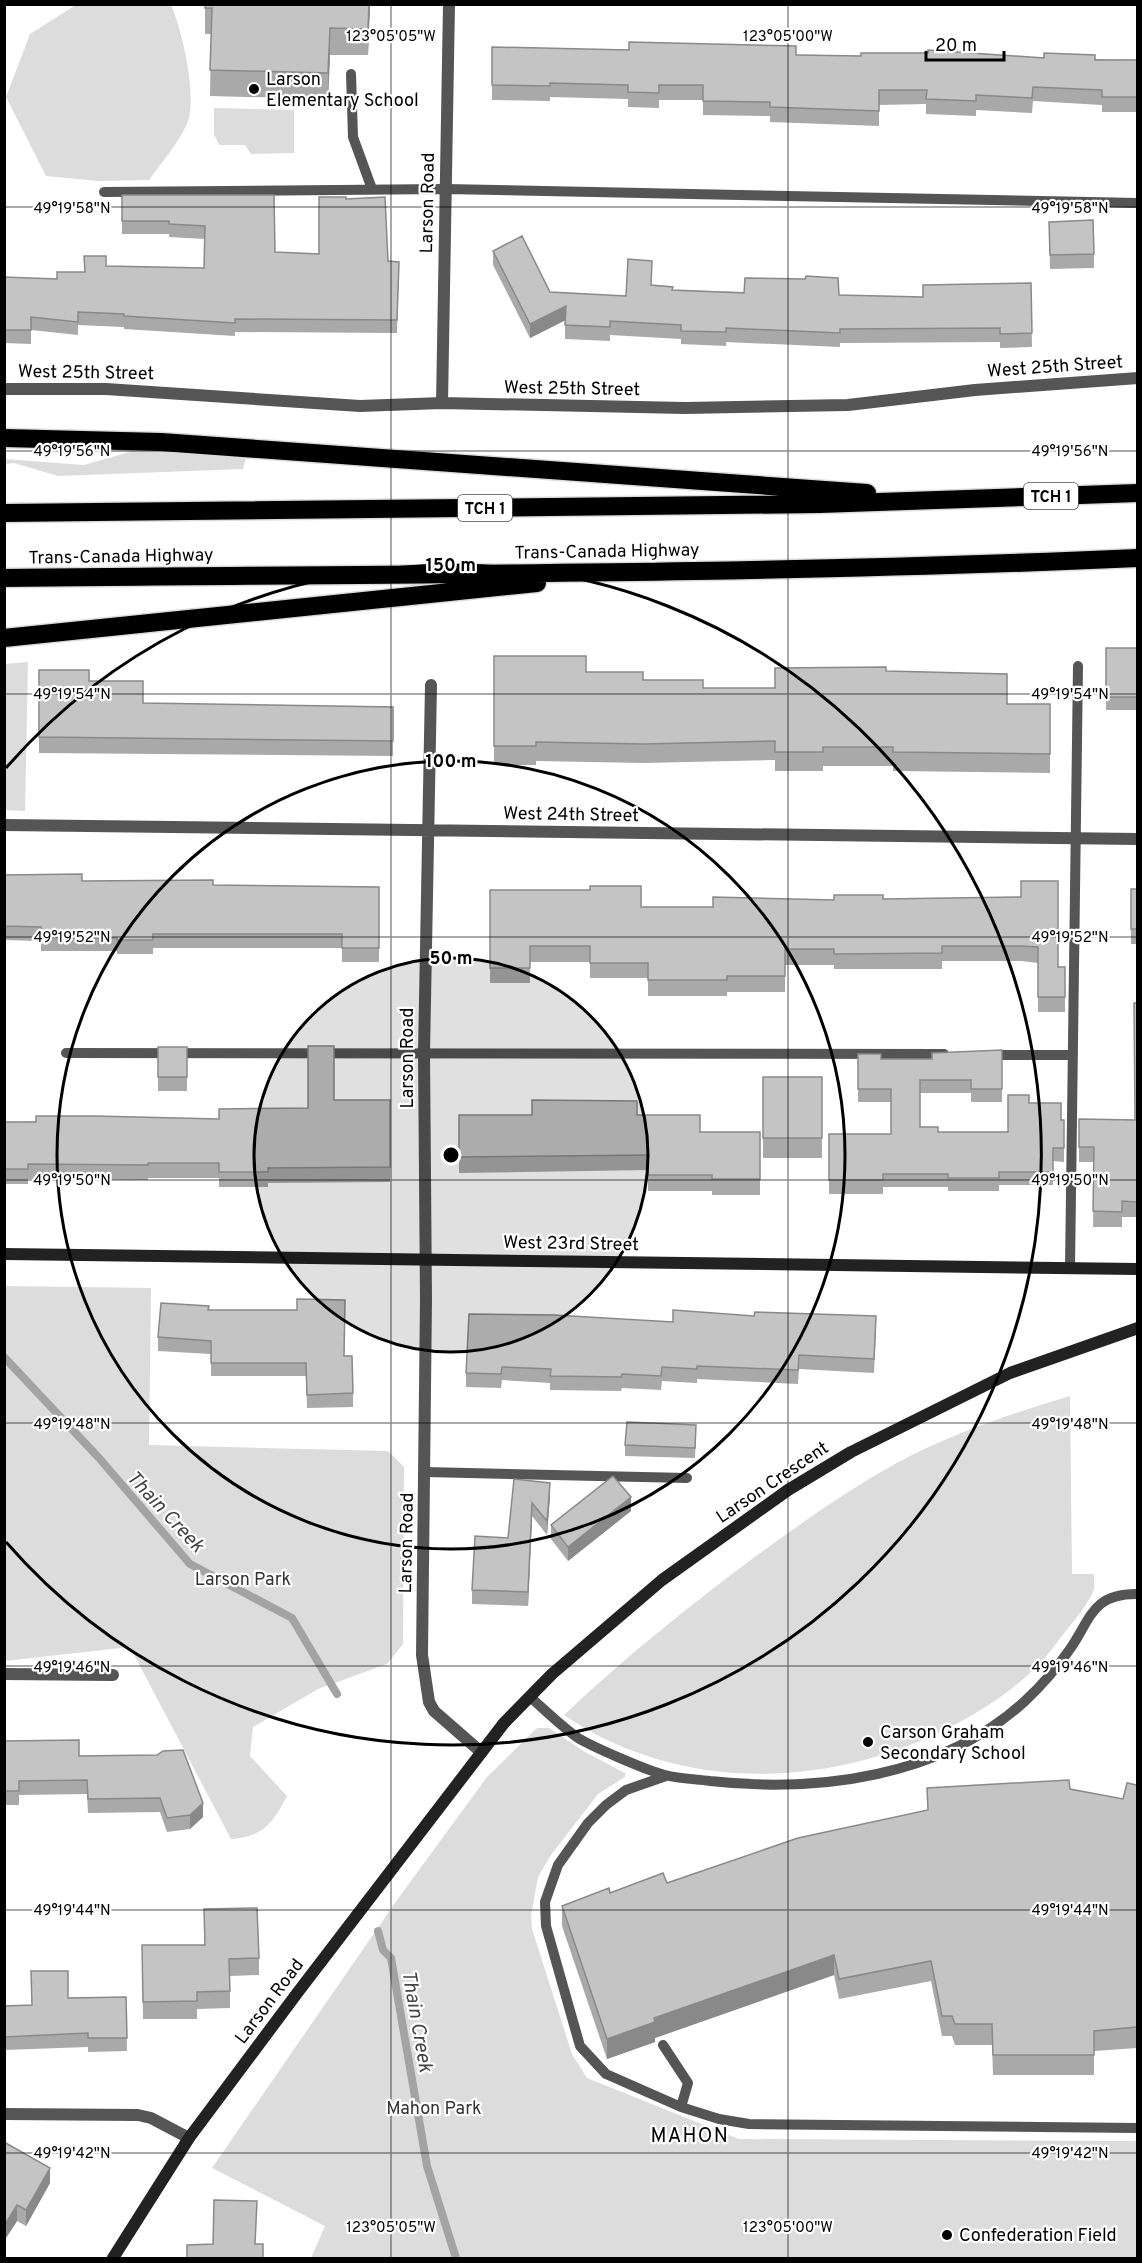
<svg xmlns="http://www.w3.org/2000/svg" width="1142" height="2263" font-family="Overpass,sans-serif">
<style>
.green{fill:#dcdcdc}
.lines{fill:none;stroke-linecap:round;stroke-linejoin:round}
.stream{stroke:#a3a3a3;stroke-width:8}
.highway-casing{stroke:#dbdbdb;stroke-width:21}
.lane{stroke:#555;stroke-width:10}
.street{stroke:#555;stroke-width:12}
.secondary{stroke:#222;stroke-width:12}
.highway{stroke:#000;stroke-width:18}
.wall{fill:#a9a9a9}
.shaded-wall{fill:#898989}
.building{fill:#c4c4c4;stroke:#898989;stroke-width:1.5}
.ticks{fill:none;stroke:#000;stroke-width:1.5;stroke-opacity:0.45}
.ring{fill:none;stroke:#000;stroke-width:3}
.poi-dot{fill:#000;stroke:#fff;stroke-width:2}
.labels{text-anchor:middle;stroke-width:4.5;stroke-linejoin:round;paint-order:stroke}
.shield{fill:#fff;stroke:#4c4c4c;stroke-width:1.5}
.shield-label{font-size:16px;font-weight:bold;fill:#000}
.poi-label{font-size:18px;fill:#000;stroke:#fff;text-anchor:start}
.street-label{font-size:18px;fill:#000;stroke:#fff}
.park-label{font-size:18px;fill:#333;stroke:#fff}
.water-label{font-size:20px;font-style:italic;fill:#444;stroke:#fff}
.neighbourhood-label{font-size:20px;letter-spacing:1.5px;fill:#000;stroke:#fff}
.ticks-label{font-size:15px;text-anchor:middle;fill:#000;stroke:#fff;stroke-width:4.5;stroke-linejoin:round;paint-order:stroke}
.centre{fill:#000;stroke:#fff;stroke-width:3}
.ring-label{font-size:18px;text-anchor:middle;font-weight:bold;fill:#000;stroke:#fff;stroke-width:4.5;stroke-linejoin:round;paint-order:stroke}
</style>
<rect width="100%" height="100%" fill="#fff"/>
<path class="green" d="M 76,5 L 171,5 C 182,29 199,102 186,126 C 177,145 161,163 149,180 L 98,181 L 46,176 L 6,97 L 30,34 Z
M 214,108 L 294,110 L 294,153 L 251,154 L 245,145 L 219,145 L 214,134 Z
M 140,449 L 246,457 L 243,469 L 58,476 L 14,463 L 5,464 L 4,459 L 84,465 Z
M 28,662 L 25,811 L 5,810 L 5,664 Z
M 5,1286 L 151,1288 L 149,1445 L 388,1451 L 404,1467 L 403,1644 L 387,1664 L 318,1689 L 253,1727 L 250,1756 L 287,1796 C 272,1824 264,1836 231,1839 L 130,1647 L 5,1661 Z
M 1070,1396 L 1072,1574 L 1094,1574 C 1094,1579 1095,1587 1093,1592 C 1085,1610 1067,1628 1056,1644 C 1031,1678 995,1703 958,1723 C 835,1789 681,1795 564,1715 C 624,1658 689,1606 756,1556 C 806,1520 857,1483 912,1455 C 963,1430 1016,1412 1070,1396 Z
M 537,1728 L 549,1728 L 585,1752 L 625,1773 L 625,1777 L 598,1794 L 551,1855 L 538,1877 L 531,1916 L 532,1929 L 572,2054 L 587,2078 L 739,2139 L 1137,2141 L 1137,2258 L 311,2258 L 325,2226 L 212,2168 L 397,1900 L 487,1777 Z"/>
<g class="lines">
<path class="stream" d="M 4,1357 L 99,1458 L 190,1564 L 292,1618 L 337,1694
M 378,1931 L 383,1950 L 391,1958 L 427,2166 L 456,2258"/>
<defs>
<path id="highway" d="M 4,438 L 161,442 L 867,493
M 4,513 L 820,504 L 1138,493
M 4,578 C 382,574 760,575 1138,558
M 4,638 L 537,583"/>
</defs>
<use href="#highway" class="highway-casing"/>
<path class="lane" d="M 351,74 L 353,137 L 372,189
M 104,192 L 445,189 L 1138,203
M 66,1053 L 944,1054
M 990,1055 L 1073,1055
M 1070,1268 L 1078,666
M 425,1472 L 687,1478
M 530,1697 C 545,1710 561,1726 578,1738 C 593,1747 648,1771 665,1775 C 679,1779 696,1779 710,1781 C 818,1793 943,1777 1025,1701 C 1041,1686 1057,1668 1070,1649 C 1091,1619 1092,1593 1138,1594
M 666,1776 L 626,1790 L 606,1805 L 588,1823 L 558,1865 L 545,1902 L 546,1926 L 580,2046 L 606,2074 L 681,2107 L 719,2119 L 749,2124 L 1138,2128
M 663,2045 L 688,2083 L 681,2107"/>
<path class="street" d="M 4,389 L 106,389 L 360,406 L 442,403 L 685,408 L 848,405 L 975,390 L 1138,378
M 442,403 L 449,4
M 431,685 L 424,1053 L 426,1299 L 422,1655 L 429,1702 L 434,1711 L 481,1752
M 4,825 L 1138,839
M 4,1674 L 113,1675
M 4,2114 L 138,2115 L 151,2118 L 189,2138"/>
<path class="secondary" d="M 4,1254 L 1138,1269
M 113,2258 L 189,2138 L 298,1992 L 504,1723 L 552,1674 L 662,1580 L 788,1490 L 851,1452 L 1010,1373 L 1138,1328"/>
<use href="#highway" class="highway"/>
</g>
<path class="wall" d="M 205,4 L 370,4 L 368,55 L 330,55 L 328,99 L 210,96 L 211,34 L 205,34 Z
M 492,47 L 861,56 L 1044,58 L 1137,60 L 1137,112 L 1102,112 L 1102,105 L 1033,101 L 1032,113 L 976,110 L 976,116 L 926,114 L 926,104 L 879,105 L 879,126 L 770,122 L 770,116 L 703,115 L 703,100 L 659,100 L 659,108 L 628,107 L 628,99 L 550,97 L 550,101 L 492,100 Z
M 122,195 L 275,252 L 319,254 L 346,199 L 388,261 L 399,262 L 397,333 L 235,332 L 235,336 L 124,329 L 124,327 L 78,325 L 78,335 L 31,330 L 31,344 L 4,343 L 4,277 L 57,279 L 85,272 L 84,256 L 106,266 L 204,268 L 205,239 L 169,237 L 169,234 L 122,234 Z
M 1049,222 L 1094,254 L 1094,268 L 1050,269 Z
M 493,251 L 550,292 L 626,296 L 652,285 L 673,290 L 923,297 L 1031,283 L 1032,347 L 1000,348 L 1000,342 L 840,343 L 840,347 L 726,342 L 726,346 L 681,344 L 681,339 L 610,335 L 610,341 L 565,339 L 565,320 L 530,338 L 493,265 Z
M 1106,648 L 1137,648 L 1137,710 L 1106,710 Z
M 494,656 L 586,672 L 703,688 L 775,688 L 886,671 L 1007,704 L 1050,704 L 1050,773 L 893,771 L 893,766 L 823,766 L 823,771 L 775,771 L 775,760 L 643,763 L 536,761 L 536,765 L 494,765 Z
M 39,670 L 89,681 L 143,703 L 393,707 L 393,756 L 39,753 Z
M 4,875 L 82,881 L 213,885 L 379,887 L 379,962 L 342,962 L 342,948 L 153,948 L 153,954 L 117,954 L 117,951 L 41,951 L 41,941 L 4,940 Z
M 1131,889 L 1137,889 L 1137,944 L 1131,944 Z
M 490,890 L 641,907 L 713,907 L 834,900 L 1021,897 L 1058,967 L 1065,967 L 1065,1012 L 1038,1012 L 1038,963 L 1021,961 L 942,961 L 942,969 L 834,969 L 834,965 L 785,965 L 785,992 L 727,992 L 727,996 L 648,996 L 648,978 L 590,978 L 590,962 L 530,962 L 530,983 L 490,983 Z
M 1137,1003 L 1137,1217 L 1122,1217 L 1122,1227 L 1093,1227 L 1094,1162 L 1079,1162 L 1079,1119 L 1135,1120 Z
M 158,1047 L 187,1047 L 187,1091 L 158,1091 Z
M 1002,1050 L 1002,1102 L 971,1102 L 971,1093 L 920,1093 L 920,1127 L 938,1132 L 1008,1132 L 1029,1103 L 1061,1120 L 1064,1120 L 1064,1162 L 1053,1161 L 1053,1185 L 999,1185 L 999,1191 L 948,1191 L 948,1187 L 883,1187 L 883,1194 L 829,1194 L 829,1134 L 891,1134 L 891,1102 L 858,1102 L 858,1054 L 881,1059 L 932,1059 Z
M 763,1077 L 822,1077 L 822,1158 L 763,1158 Z
M 334,1100 L 390,1100 L 390,1182 L 268,1183 L 268,1187 L 219,1187 L 219,1178 L 148,1178 L 148,1180 L 28,1179 L 28,1184 L 4,1184 L 4,1122 L 219,1119 L 308,1108 Z
M 459,1115 L 637,1115 L 700,1132 L 760,1132 L 760,1195 L 712,1195 L 712,1191 L 648,1191 L 648,1170 L 459,1173 Z
M 209,1310 L 344,1356 L 353,1393 L 353,1407 L 307,1408 L 306,1376 L 211,1376 L 211,1354 L 158,1351 L 158,1337 Z
M 673,1322 L 876,1330 L 874,1373 L 799,1369 L 798,1384 L 697,1379 L 697,1383 L 662,1381 L 661,1390 L 622,1388 L 621,1391 L 550,1390 L 550,1383 L 502,1380 L 501,1388 L 466,1387 L 466,1373 Z
M 696,1436 L 695,1458 L 625,1456 L 625,1445 Z
M 514,1479 L 550,1496 L 547,1535 L 532,1516 L 528,1606 L 472,1604 L 472,1590 L 508,1538 Z
M 631,1511 L 568,1561 L 551,1539 L 551,1525 Z
M 4,1741 L 79,1756 L 203,1817 L 190,1829 L 167,1832 L 160,1812 L 88,1813 L 87,1794 L 19,1795 L 19,1805 L 4,1805 Z
M 1137,1785 L 1137,2048 L 1094,2051 L 1094,2075 L 993,2075 L 992,2045 L 955,2045 L 952,2036 L 942,2036 L 931,1981 L 839,1999 L 834,1975 L 655,2038 L 655,2042 L 607,2059 L 562,1926 L 562,1906 L 610,1893 L 667,1883 L 928,1810 L 927,1788 L 1070,1789 L 1123,1799 Z
M 142,1945 L 259,1958 L 259,1975 L 230,1976 L 230,2008 L 197,2009 L 197,2019 L 143,2019 Z
M 126,1997 L 127,2051 L 88,2052 L 88,2047 L 4,2050 L 4,2006 L 31,2005 L 68,1998 Z
M 4,2142 L 50,2183 L 26,2226 L 17,2221 L 4,2241 Z"/>
<path class="shaded-wall" d="M 369,4 L 370,4 L 368,55 L 368,29 Z
M 330,28 L 330,55 L 328,99 L 328,73 Z
M 566,306 L 566,320 L 530,338 L 530,324 Z
M 550,1483 L 550,1496 L 547,1535 L 547,1521 Z
M 631,1497 L 631,1511 L 568,1561 L 568,1547 Z
M 532,1503 L 532,1516 L 528,1606 L 528,1592 Z
M 203,1803 L 203,1817 L 190,1829 L 190,1815 Z
M 834,1955 L 834,1975 L 655,2038 L 655,2042 L 607,2059 L 607,2039 L 654,2018 Z
M 50,2168 L 50,2183 L 26,2226 L 26,2210 Z
M 17,2205 L 17,2221 L 4,2241 L 4,2226 Z"/>
<path class="building" d="M 205,4 L 369,4 L 368,29 L 330,28 L 328,73 L 210,70 L 212,8 L 205,8 Z
M 629,42 L 796,46 L 796,55 L 861,56 L 861,53 L 928,53 L 928,50 L 1044,58 L 1044,53 L 1095,55 L 1095,60 L 1137,60 L 1137,97 L 1102,97 L 1102,90 L 1033,87 L 1032,98 L 976,95 L 976,101 L 926,99 L 927,90 L 879,90 L 879,111 L 770,107 L 770,102 L 703,101 L 703,85 L 659,85 L 659,93 L 628,92 L 628,85 L 550,83 L 550,86 L 492,85 L 492,47 L 629,50 Z
M 122,195 L 274,195 L 275,252 L 319,254 L 319,197 L 346,197 L 346,199 L 385,197 L 388,261 L 399,262 L 397,320 L 235,319 L 235,323 L 124,316 L 124,314 L 78,312 L 78,322 L 31,317 L 31,330 L 4,330 L 4,277 L 57,279 L 57,272 L 85,272 L 84,256 L 106,256 L 106,266 L 204,268 L 205,226 L 169,224 L 169,221 L 122,221 Z
M 1093,220 L 1094,254 L 1050,255 L 1049,222 Z
M 522,236 L 550,292 L 626,296 L 628,259 L 652,261 L 651,285 L 673,287 L 672,290 L 744,293 L 745,278 L 805,279 L 806,276 L 838,278 L 839,295 L 923,297 L 923,285 L 1031,283 L 1032,333 L 1000,334 L 1000,328 L 840,329 L 840,333 L 726,328 L 726,332 L 681,331 L 681,325 L 610,321 L 610,327 L 565,325 L 566,306 L 530,324 L 493,251 Z
M 1106,648 L 1137,648 L 1137,697 L 1106,697 Z
M 494,656 L 586,656 L 586,672 L 643,672 L 643,680 L 703,680 L 703,688 L 775,688 L 775,668 L 886,667 L 886,671 L 1007,674 L 1007,704 L 1050,704 L 1050,754 L 893,752 L 893,747 L 823,747 L 823,752 L 775,752 L 775,741 L 643,744 L 536,742 L 536,746 L 494,746 Z
M 39,670 L 89,670 L 89,681 L 143,681 L 143,703 L 393,707 L 393,741 L 39,737 Z
M 82,874 L 82,881 L 213,880 L 213,885 L 379,887 L 379,948 L 342,948 L 342,934 L 153,934 L 153,940 L 117,940 L 117,938 L 41,938 L 41,927 L 4,926 L 4,875 Z
M 1021,881 L 1058,881 L 1058,967 L 1065,967 L 1065,997 L 1038,997 L 1038,947 L 1021,946 L 942,946 L 942,953 L 834,954 L 834,949 L 785,949 L 785,976 L 727,976 L 727,980 L 648,980 L 648,963 L 590,963 L 590,946 L 530,946 L 530,968 L 490,968 L 490,890 L 590,890 L 590,886 L 641,886 L 641,907 L 713,907 L 713,897 L 834,900 L 834,895 L 883,895 L 883,899 L 1021,897 Z
M 1131,889 L 1137,889 L 1137,929 L 1131,929 Z
M 1134,1003 L 1137,1003 L 1137,1202 L 1122,1201 L 1122,1212 L 1093,1211 L 1094,1147 L 1079,1147 L 1079,1119 L 1135,1120 Z
M 308,1046 L 334,1046 L 334,1100 L 390,1100 L 390,1167 L 268,1168 L 268,1172 L 219,1172 L 219,1163 L 148,1163 L 148,1165 L 28,1164 L 28,1169 L 4,1169 L 4,1122 L 36,1122 L 36,1116 L 95,1116 L 219,1119 L 219,1109 L 308,1108 Z
M 158,1047 L 187,1047 L 187,1077 L 158,1077 Z
M 1002,1050 L 1002,1089 L 971,1089 L 971,1080 L 920,1080 L 920,1127 L 938,1127 L 938,1132 L 1008,1132 L 1008,1095 L 1029,1095 L 1029,1103 L 1061,1103 L 1061,1120 L 1064,1120 L 1064,1148 L 1053,1148 L 1053,1172 L 999,1172 L 999,1178 L 948,1178 L 948,1174 L 883,1174 L 883,1180 L 829,1180 L 829,1134 L 891,1134 L 891,1089 L 858,1089 L 858,1054 L 881,1054 L 881,1059 L 932,1059 L 932,1053 Z
M 763,1077 L 822,1077 L 822,1138 L 763,1138 Z
M 532,1100 L 637,1101 L 637,1115 L 700,1115 L 700,1132 L 760,1132 L 760,1179 L 712,1179 L 712,1175 L 648,1175 L 648,1155 L 459,1157 L 459,1115 L 532,1115 Z
M 297,1299 L 345,1300 L 344,1356 L 352,1356 L 353,1393 L 307,1395 L 306,1363 L 211,1363 L 211,1341 L 158,1337 L 161,1303 L 209,1306 L 208,1310 L 297,1310 Z
M 673,1310 L 754,1316 L 755,1312 L 876,1316 L 874,1359 L 799,1355 L 798,1370 L 697,1366 L 697,1369 L 662,1367 L 661,1376 L 622,1374 L 621,1377 L 550,1376 L 551,1369 L 502,1367 L 501,1374 L 466,1373 L 469,1314 L 554,1315 L 673,1322 Z
M 627,1422 L 696,1425 L 695,1448 L 625,1445 Z
M 613,1476 L 631,1497 L 568,1547 L 551,1525 Z
M 514,1479 L 550,1483 L 547,1521 L 532,1503 L 528,1592 L 472,1590 L 475,1536 L 508,1538 Z
M 79,1740 L 79,1756 L 157,1755 L 163,1751 L 183,1750 L 203,1803 L 190,1815 L 167,1818 L 160,1798 L 88,1799 L 87,1780 L 19,1781 L 19,1791 L 4,1791 L 4,1741 Z
M 1069,1780 L 1070,1789 L 1123,1799 L 1127,1783 L 1137,1785 L 1137,2027 L 1094,2031 L 1094,2055 L 993,2055 L 992,2024 L 955,2024 L 952,2016 L 942,2016 L 931,1961 L 839,1979 L 834,1955 L 654,2018 L 655,2022 L 607,2039 L 562,1906 L 609,1888 L 610,1893 L 663,1873 L 667,1883 L 798,1838 L 928,1810 L 927,1788 Z
M 257,1908 L 259,1958 L 229,1959 L 230,1991 L 197,1992 L 197,2001 L 143,2002 L 142,1945 L 205,1945 L 204,1909 Z
M 31,1971 L 68,1971 L 68,1998 L 126,1997 L 127,2038 L 88,2038 L 88,2033 L 4,2037 L 4,2006 L 32,2005 Z
M 4,2142 L 50,2168 L 26,2210 L 17,2205 L 4,2226 Z
M 214,2200 L 257,2201 L 255,2244 L 263,2244 L 263,2259 L 187,2259 L 187,2245 L 213,2244 Z"/>
<path class="ticks" d="M 391,4 L 391,2258M 788,4 L 788,2258M 4,207 L 1138,207M 4,451 L 1138,451M 4,694 L 1138,694M 4,937 L 1138,937M 4,1180 L 1138,1180M 4,1423 L 1138,1423M 4,1666 L 1138,1666M 4,1910 L 1138,1910M 4,2153 L 1138,2153"/>
<circle cx="451" cy="1155" r="197" fill="#000" fill-opacity=".12"/>
<g class="ring">
<circle cx="451" cy="1155" r="197"/>
<circle cx="451" cy="1155" r="394"/>
<path d="M6 768A590 590 0 1 1 6 1542"/>
</g>
<g class="poi-dot">
<circle cx="254" cy="89" r="6"/>
<circle cx="868" cy="1742" r="6"/>
<circle cx="947" cy="2235" r="6"/>
</g>
<g class="labels">
<g class="shield">
<rect x="1024" y="483" width="54" height="26" rx="4.5"/>
<rect x="458" y="495" width="54" height="26" rx="4.5"/>
</g>
<g class="shield-label">
<text x="1051" y="502">TCH 1</text>
<text x="485" y="514">TCH 1</text>
</g>
<g class="poi-label">
<text x="266" y="85">Larson<tspan x="266" dy="21">Elementary School</tspan></text>
<text x="880" y="1738">Carson Graham<tspan x="880" dy="21">Secondary School</tspan></text>
<text x="959" y="2241">Confederation Field</text>
</g>
<g class="street-label">
<text transform="translate(427 203) rotate(-89)" y="6">Larson Road</text>
<text transform="translate(1055 366) rotate(-4)" y="6">West 25th Street</text>
<text transform="translate(86 372) rotate(1)" y="6">West 25th Street</text>
<text transform="translate(572 388) rotate(1)" y="6">West 25th Street</text>
<text transform="translate(607 551) rotate(-1)" y="6">Trans-Canada Highway</text>
<text transform="translate(121 556) rotate(-1)" y="6">Trans-Canada Highway</text>
<text transform="translate(571 814) rotate(1)" y="6">West 24th Street</text>
<text transform="translate(407 1058) rotate(-90)" y="6">Larson Road</text>
<text transform="translate(571 1243) rotate(1)" y="6">West 23rd Street</text>
<text transform="translate(772 1482) rotate(-34)" y="6">Larson Crescent</text>
<text transform="translate(406 1543) rotate(-89)" y="6">Larson Road</text>
<text transform="translate(269 2001) rotate(-53)" y="6">Larson Road</text>
</g>
<g class="park-label">
<text x="243" y="1585">Larson Park</text>
<text x="434" y="2114">Mahon Park</text>
</g>
<g class="water-label">
<text transform="translate(166 1511) rotate(47)" y="7">Thain Creek</text>
<text transform="translate(418 2021) rotate(80)" y="7">Thain Creek</text>
</g>
<g class="neighbourhood-label">
<text x="690" y="2142">MAHON</text>
</g>
</g>
<g class="ticks-label">
<text x="391" y="41">123°05'05"W</text>
<text x="788" y="41">123°05'00"W</text>
<text x="72" y="213">49°19'58"N</text>
<text x="1070" y="213">49°19'58"N</text>
<text x="72" y="456">49°19'56"N</text>
<text x="1070" y="456">49°19'56"N</text>
<text x="72" y="699">49°19'54"N</text>
<text x="1070" y="699">49°19'54"N</text>
<text x="72" y="942">49°19'52"N</text>
<text x="1070" y="942">49°19'52"N</text>
<text x="72" y="1185">49°19'50"N</text>
<text x="1070" y="1185">49°19'50"N</text>
<text x="72" y="1429">49°19'48"N</text>
<text x="1070" y="1429">49°19'48"N</text>
<text x="72" y="1672">49°19'46"N</text>
<text x="1070" y="1672">49°19'46"N</text>
<text x="72" y="1915">49°19'44"N</text>
<text x="1070" y="1915">49°19'44"N</text>
<text x="72" y="2158">49°19'42"N</text>
<text x="1070" y="2158">49°19'42"N</text>
<text x="391" y="2232">123°05'05"W</text>
<text x="788" y="2232">123°05'00"W</text>
</g>
<circle cx="451" cy="1155" r="9" class="centre"/>
<g class="ring-label">
<text x="451" y="571">150 m</text>
<text x="451" y="767">100 m</text>
<text x="451" y="964">50 m</text>
</g>
<rect width="1142" height="2263" fill="none" stroke="#000000" stroke-width="12"/>
<path d="M926 51v9h78v-9" fill="none" stroke="#000000" stroke-width="3"/>
<text x="935" y="51" font-size="18" fill="#000000" stroke="#ffffff" stroke-width="4.5" paint-order="stroke">20 m</text>
</svg>
